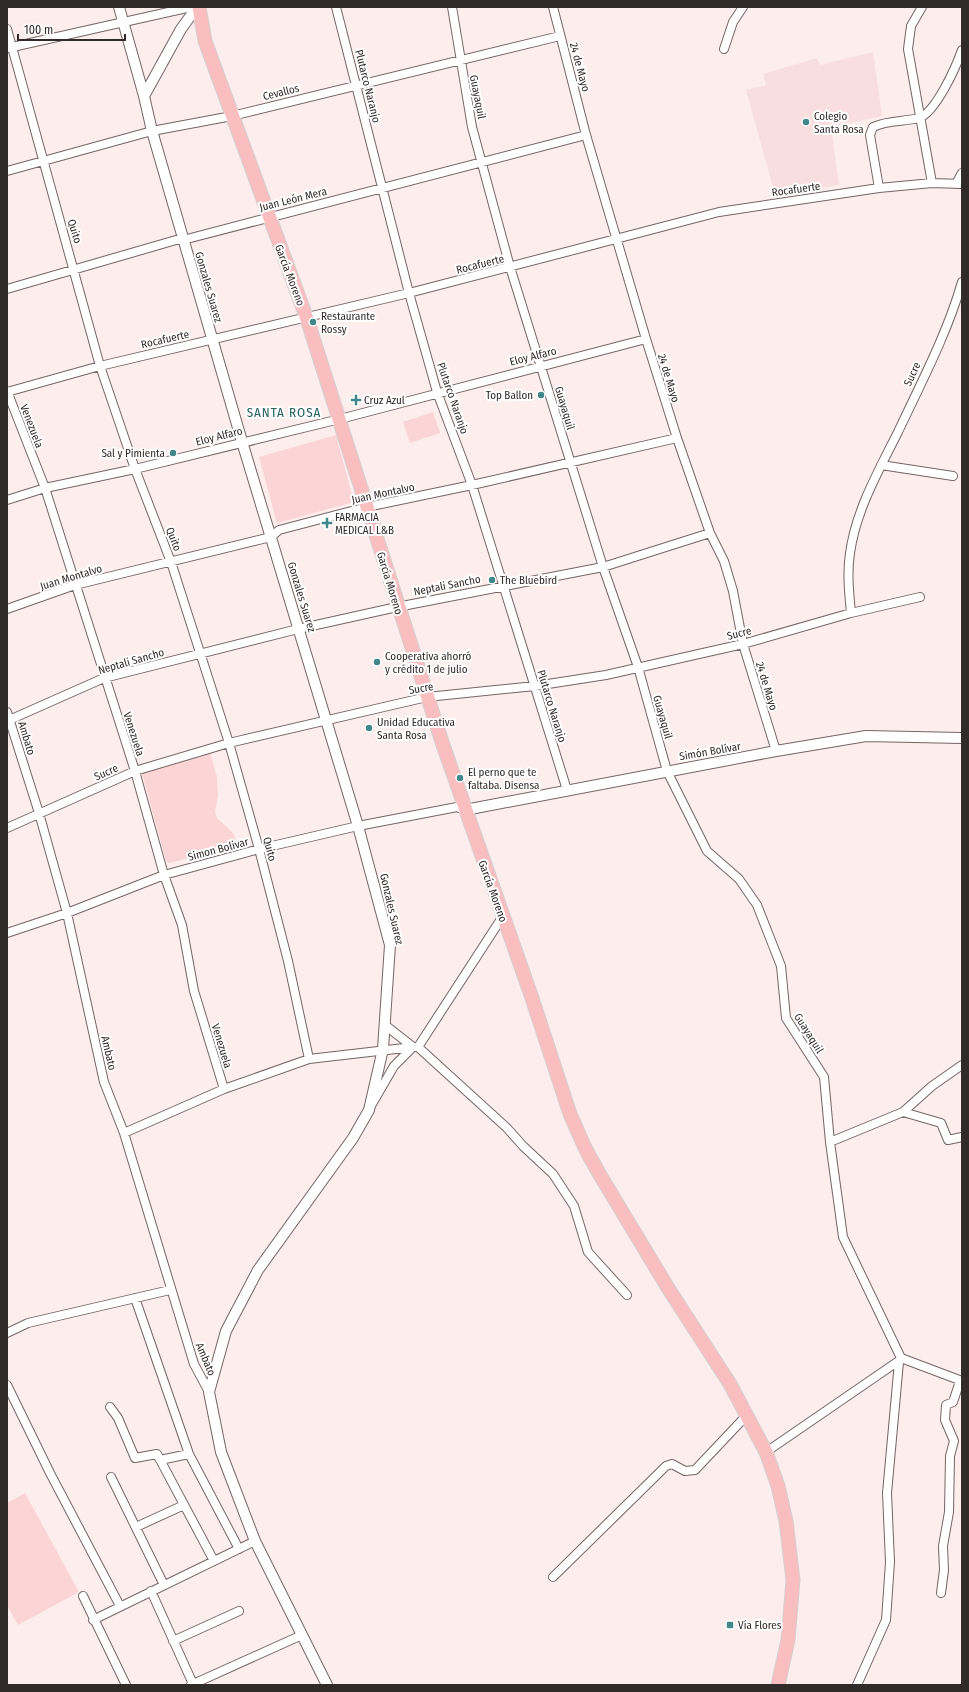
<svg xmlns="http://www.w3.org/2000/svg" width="969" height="1692" font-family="'Fira Sans Condensed',sans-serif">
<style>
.built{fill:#f8dede}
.green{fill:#fbd4d5}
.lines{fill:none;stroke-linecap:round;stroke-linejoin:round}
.minor-casing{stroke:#746566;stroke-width:10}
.tertiary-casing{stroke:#746566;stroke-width:12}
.trunk-casing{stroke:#d2d0d0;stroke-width:15}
.minor{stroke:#fff;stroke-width:8}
.tertiary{stroke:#fff;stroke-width:10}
.trunk{stroke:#fabec0;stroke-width:13}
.poi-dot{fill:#408889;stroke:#fff;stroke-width:1.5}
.labels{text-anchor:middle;stroke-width:4;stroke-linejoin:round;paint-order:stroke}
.street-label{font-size:11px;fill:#312a2b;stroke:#fff}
.poi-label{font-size:11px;fill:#312a2b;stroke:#fff;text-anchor:start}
.quarter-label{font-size:13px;letter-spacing:1px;fill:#266061;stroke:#fff}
</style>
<rect width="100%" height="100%" fill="#feeded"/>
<path class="built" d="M 873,52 L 882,116 L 831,127 L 839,185 L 775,194 L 746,90 L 766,85 L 763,74 L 817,58 L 820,65 Z"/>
<path class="green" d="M 433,412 L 440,433 L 410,443 L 403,422 Z
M 336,435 L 354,502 L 277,523 L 259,457 Z
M 210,752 L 217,777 L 218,796 L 215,812 L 217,818 L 233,833 L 238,846 L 169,863 L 166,861 L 142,773 Z
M 25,1493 L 79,1592 L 18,1625 L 7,1605 L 7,1503 Z"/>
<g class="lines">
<defs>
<path id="minor" d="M 336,7 L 409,293 L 437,392 L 472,485 L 567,790
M 452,7 L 472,127 L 510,267 L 603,567 L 638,667 L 667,771 L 707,851 L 739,879 L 757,905 L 781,966 L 786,1018 L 824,1077 L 830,1142 L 843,1237 L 901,1358 L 962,1381
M 553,7 L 586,135 L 646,339 L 677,438 L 710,533 L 724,561 L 733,591 L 743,644 L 776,751
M 922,7 L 911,26 L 908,49 L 932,183
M 7,29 L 100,366 L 135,469 L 171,562 L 229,743 L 259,849 L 288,961 L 309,1059
M 8,48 L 191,7
M 724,49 L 733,22 L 743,7
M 7,171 L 152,131 L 232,116 L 560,36
M 956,184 L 962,173
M 879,188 L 870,135 L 873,127 C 888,120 903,122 919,118 C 936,112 956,67 962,50
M 7,289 L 176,240 L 183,240 L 586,135
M 7,391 L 45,488 L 135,771 L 164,875 L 182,925 L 194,991 L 224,1089
M 7,392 L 100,366 L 409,293 L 719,212 L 879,188 L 932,183 L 962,184
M 881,465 L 953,476
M 7,500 L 45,488 L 135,469 L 340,419 L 646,339
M 7,609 L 75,585 L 271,537 L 279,530 L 367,507 L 472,485 L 677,438
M 851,613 C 849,592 847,573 850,553 C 856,510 879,470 898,432 C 921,383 947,334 962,282
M 7,712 L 39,813 L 67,913 L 104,1082 L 124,1133 L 194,1364 L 209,1392
M 7,721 L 104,678 L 298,629 L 397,607 L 603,567 L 710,533
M 7,828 L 135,771 L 229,743 L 427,697 L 535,686 L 606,675 L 743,644 L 851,613 L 920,597
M 7,933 L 67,913 L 164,875 L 259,849 L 358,826 L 457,807 L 465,810
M 385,1025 L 413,1047
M 418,1047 L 507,1128 L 523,1146 L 553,1174 L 574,1206 L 588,1252 L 627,1295
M 372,1104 L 394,1066 L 413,1047 L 418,1047 L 503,916
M 903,1112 L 932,1086 L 962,1065
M 124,1133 L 224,1089 L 309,1059 L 413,1047
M 830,1142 L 903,1112 L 941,1123 L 948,1140 L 962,1137
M 135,1298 L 189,1454 L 239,1549
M 7,1333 L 28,1323 L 170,1290
M 7,1385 L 50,1473 L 120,1606
M 110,1407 L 118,1418 L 135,1458 L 157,1454 L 214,1561
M 766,1452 L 900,1360
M 160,1460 L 189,1454
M 111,1477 L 164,1585
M 136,1527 L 184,1505
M 553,1577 L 666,1466 L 672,1464 L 685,1471 L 695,1470 L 747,1415
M 151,1591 L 193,1684
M 941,1593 L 944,1570 L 943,1546 L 949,1512 L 950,1456 L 954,1441 L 945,1420 L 946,1405 L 953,1402 L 960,1381
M 83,1596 L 126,1685
M 93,1620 L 255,1541
M 173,1641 L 239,1611
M 191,1685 L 302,1635
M 857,1685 L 886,1620 L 890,1562 L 887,1493 L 899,1362"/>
<path id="tertiary" d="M 119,7 L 144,96
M 197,7 L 181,29 L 144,96 L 152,131 L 243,445 L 358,826 L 390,945 L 383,1049 L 369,1110 L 353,1138 L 258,1270 L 226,1331 L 209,1392 L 221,1452 L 255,1541 L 327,1685
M 465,810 L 776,751 L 866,736 L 962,738"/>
<path id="trunk" d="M 199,7 L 205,41 L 307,319 L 443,745 L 531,995 L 570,1114 L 586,1150 L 600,1175 L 668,1288 L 730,1384 L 766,1452 L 778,1486 L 786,1521 L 793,1580 L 788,1640 L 778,1685"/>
</defs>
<use href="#minor" class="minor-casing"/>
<use href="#tertiary" class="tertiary-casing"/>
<use href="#trunk" class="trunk-casing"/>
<use href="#minor" class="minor"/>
<use href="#tertiary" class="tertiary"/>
<use href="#trunk" class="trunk"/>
</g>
<g class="poi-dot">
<circle cx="806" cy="122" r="4"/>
<circle cx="313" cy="322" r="4"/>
<circle cx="541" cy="395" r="4"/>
<path d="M354 394h4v4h4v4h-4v4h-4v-4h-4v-4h4z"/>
<circle cx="173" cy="453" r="4"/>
<path d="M325 517h4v4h4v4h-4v4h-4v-4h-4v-4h4z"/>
<circle cx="492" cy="580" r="4"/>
<circle cx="377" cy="662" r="4"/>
<circle cx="369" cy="728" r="4"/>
<circle cx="460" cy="778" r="4"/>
<rect x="726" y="1621" width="8" height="8" rx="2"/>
</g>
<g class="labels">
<g class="street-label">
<text transform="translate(580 67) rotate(75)" y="4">24 de Mayo</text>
<text transform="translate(368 86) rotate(76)" y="4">Plutarco Naranjo</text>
<text transform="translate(281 92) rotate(-14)" y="4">Cevallos</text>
<text transform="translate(478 97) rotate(79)" y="4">Guayaquil</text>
<text transform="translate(796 189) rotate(-8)" y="4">Rocafuerte</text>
<text transform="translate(293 199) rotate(-14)" y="4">Juan León Mera</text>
<text transform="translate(75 231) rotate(73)" y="4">Quito</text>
<text transform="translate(480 264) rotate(-14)" y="4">Rocafuerte</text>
<text transform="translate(290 275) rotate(69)" y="4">García Moreno</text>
<text transform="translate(209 287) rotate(74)" y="4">Gonzales Suarez</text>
<text transform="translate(165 339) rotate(-13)" y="4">Rocafuerte</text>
<text transform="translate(533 356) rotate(-14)" y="4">Eloy Alfaro</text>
<text transform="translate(912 374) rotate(-65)" y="4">Sucre</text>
<text transform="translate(669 378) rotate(73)" y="4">24 de Mayo</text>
<text transform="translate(453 398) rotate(71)" y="4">Plutarco Naranjo</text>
<text transform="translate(565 408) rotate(73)" y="4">Guayaquil</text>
<text transform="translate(32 426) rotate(69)" y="4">Venezuela</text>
<text transform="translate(219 436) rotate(-14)" y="4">Eloy Alfaro</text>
<text transform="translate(383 493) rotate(-12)" y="4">Juan Montalvo</text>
<text transform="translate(174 539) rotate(69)" y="4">Quito</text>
<text transform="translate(71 577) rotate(-17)" y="4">Juan Montalvo</text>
<text transform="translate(390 583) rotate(73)" y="4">García Moreno</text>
<text transform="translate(447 585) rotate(-11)" y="4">Neptali Sancho</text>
<text transform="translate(302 597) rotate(73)" y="4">Gonzales Suarez</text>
<text transform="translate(739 633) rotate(-14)" y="4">Sucre</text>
<text transform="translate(131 661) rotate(-16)" y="4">Neptali Sancho</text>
<text transform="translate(767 686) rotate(73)" y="4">24 de Mayo</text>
<text transform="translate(421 688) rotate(-10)" y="4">Sucre</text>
<text transform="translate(552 706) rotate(73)" y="4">Plutarco Naranjo</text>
<text transform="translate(663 717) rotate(74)" y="4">Guayaquil</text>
<text transform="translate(134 734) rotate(72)" y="4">Venezuela</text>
<text transform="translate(27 738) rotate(73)" y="4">Ambato</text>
<text transform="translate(710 751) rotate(-10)" y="4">Simón Bolívar</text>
<text transform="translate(106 772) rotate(-24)" y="4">Sucre</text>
<text transform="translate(218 849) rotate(-15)" y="4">Simon Bolivar</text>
<text transform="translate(270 849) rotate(75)" y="4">Quito</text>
<text transform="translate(493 891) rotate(70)" y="4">García Moreno</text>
<text transform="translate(392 909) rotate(77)" y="4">Gonzales Suarez</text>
<text transform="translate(809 1033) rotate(58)" y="4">Guayaquil</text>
<text transform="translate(222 1046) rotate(73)" y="4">Venezuela</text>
<text transform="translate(109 1053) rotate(77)" y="4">Ambato</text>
<text transform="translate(206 1359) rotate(67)" y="4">Ambato</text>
</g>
<g class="poi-label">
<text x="814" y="120">Colegio<tspan x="814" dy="13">Santa Rosa</tspan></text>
<text x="321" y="320">Restaurante<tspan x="321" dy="13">Rossy</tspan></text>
<text x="533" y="399" text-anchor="end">Top Ballon</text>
<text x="364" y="404">Cruz Azul</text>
<text x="165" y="457" text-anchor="end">Sal y Pimienta</text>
<text x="335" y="521">FARMACIA<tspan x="335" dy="13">MEDICAL L&amp;B</tspan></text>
<text x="500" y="584">The Bluebird</text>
<text x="385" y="660">Cooperativa ahorró<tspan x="385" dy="13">y crédito 1 de julio</tspan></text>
<text x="377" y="726">Unidad Educativa<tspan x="377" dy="13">Santa Rosa</tspan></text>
<text x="468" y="776">El perno que te<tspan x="468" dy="13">faltaba. Disensa</tspan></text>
<text x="738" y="1629">Vía Flores</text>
</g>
<g class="quarter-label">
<text x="284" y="417">SANTA ROSA</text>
</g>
</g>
<rect width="969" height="1692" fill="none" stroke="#312a2b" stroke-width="16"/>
<path d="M18 34v6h107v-6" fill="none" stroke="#312a2b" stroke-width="2"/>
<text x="24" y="34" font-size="12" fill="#312a2b" stroke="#ffffff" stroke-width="3" paint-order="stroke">100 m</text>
</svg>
